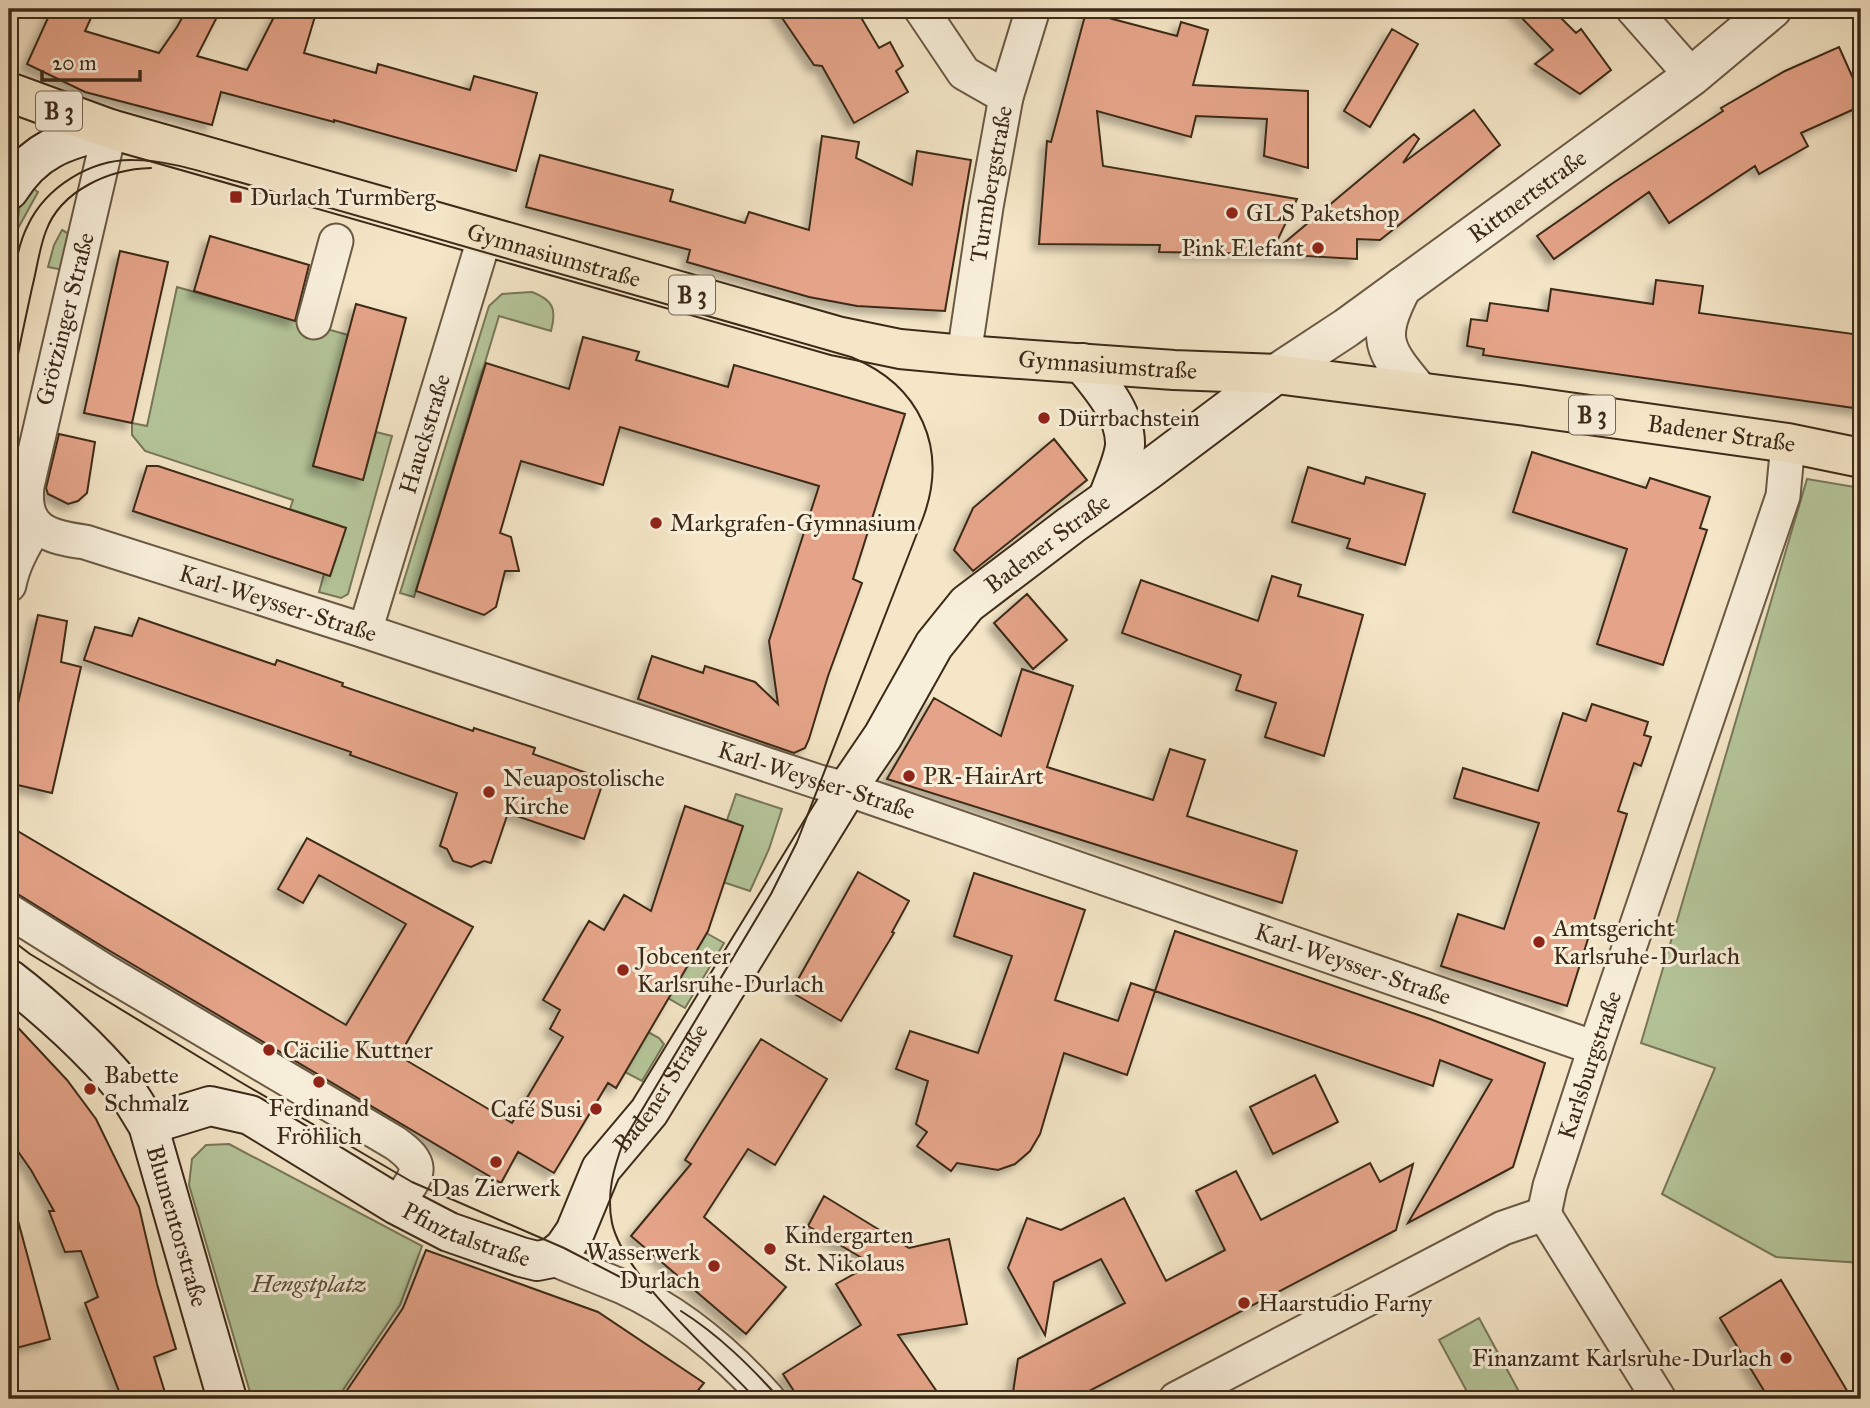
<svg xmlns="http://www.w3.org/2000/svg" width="1870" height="1408" font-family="'IM FELL Great Primer',serif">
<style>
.green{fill:#b5c69a;stroke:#78785a;stroke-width:2}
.building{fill:#e5a489;stroke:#3c2a19;stroke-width:2;filter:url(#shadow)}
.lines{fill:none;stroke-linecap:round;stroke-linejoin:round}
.minor-casing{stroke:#6a5944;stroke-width:37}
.tertiary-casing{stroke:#6a5944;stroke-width:42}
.secondary-casing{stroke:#3c2a19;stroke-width:42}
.primary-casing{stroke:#3c2a19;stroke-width:42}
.minor{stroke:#f8efdb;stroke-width:33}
.tertiary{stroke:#f8efdb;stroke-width:38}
.secondary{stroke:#f8efdb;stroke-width:38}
.primary{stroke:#f4e6c7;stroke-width:38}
.tram{stroke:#3c2a19;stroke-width:2}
.poi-dot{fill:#8f2418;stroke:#f8efdb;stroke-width:2.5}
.labels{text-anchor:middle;stroke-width:6;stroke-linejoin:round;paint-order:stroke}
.shield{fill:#f8efdb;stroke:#746553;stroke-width:2}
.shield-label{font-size:23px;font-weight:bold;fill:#3c2a19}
.street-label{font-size:24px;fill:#3c2a19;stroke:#f8efdb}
.poi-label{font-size:24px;fill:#3c2a19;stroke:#f8efdb;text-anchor:start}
.park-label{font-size:24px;font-style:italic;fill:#5a5139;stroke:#f8efdb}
</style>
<defs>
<filter id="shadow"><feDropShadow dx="-6" dy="6" stdDeviation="3.5" flood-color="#0004"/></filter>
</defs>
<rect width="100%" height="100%" fill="#f4e6c7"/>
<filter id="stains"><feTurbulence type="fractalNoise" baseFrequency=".00286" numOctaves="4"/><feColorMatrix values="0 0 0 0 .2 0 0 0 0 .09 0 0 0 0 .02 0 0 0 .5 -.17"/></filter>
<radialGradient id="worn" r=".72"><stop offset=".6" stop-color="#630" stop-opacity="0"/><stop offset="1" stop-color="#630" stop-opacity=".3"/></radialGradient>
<path class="green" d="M 34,189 L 38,192 L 16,232 L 20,203 L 30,190 Z
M 62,230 L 75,237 L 69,271 L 48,267 L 54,245 Z
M 177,287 L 348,335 L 313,466 L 363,479 L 376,432 L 392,436 L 348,594 L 341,598 L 319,592 L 324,574 L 330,576 L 346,528 L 290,509 L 293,500 L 145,451 L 132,435 L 132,423 L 147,426 Z
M 532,292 C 553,300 557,309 551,331 L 499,316 L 414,597 L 400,593 L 489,306 L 502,294 Z
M 1807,479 L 1861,488 L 1861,1263 L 1776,1257 L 1662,1194 L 1715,1068 L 1641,1043 Z
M 736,794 L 782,809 L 769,849 L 750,891 L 723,882 L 742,826 L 727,820 Z
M 701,930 L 724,943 L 685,1008 L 668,998 Z
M 648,1032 L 659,1038 L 664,1044 L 642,1081 L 625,1072 Z
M 229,1144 L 422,1246 L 400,1305 L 337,1399 L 252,1399 L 189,1185 L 192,1159 L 206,1145 Z
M 1479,1318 L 1523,1399 L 1471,1399 L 1439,1340 Z"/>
<path class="building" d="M 52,9 L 95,9 L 85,31 L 159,53 L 177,27 L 187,9 L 221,9 L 197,56 L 247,70 L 278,9 L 295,9 L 316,13 L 304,53 L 376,73 L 378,64 L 470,90 L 474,76 L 537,93 L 516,171 L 334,120 L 334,122 L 221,92 L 212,125 L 85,92 L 27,64 Z
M 776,9 L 856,9 L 879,48 L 890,42 L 903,66 L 896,71 L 908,92 L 854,123 L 822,66 L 814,65 Z
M 1513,9 L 1552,9 L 1576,33 L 1581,29 L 1611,70 L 1580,94 L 1535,64 L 1553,50 Z
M 1086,12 L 1177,36 L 1181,22 L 1208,30 L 1193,85 L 1308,91 L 1308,168 L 1264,156 L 1267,119 L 1196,116 L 1191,137 L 1097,111 L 1103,166 L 1297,199 L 1271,254 L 1159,252 L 1160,245 L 1039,244 L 1047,141 L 1051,142 Z
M 1392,29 L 1418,44 L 1370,127 L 1344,111 Z
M 1839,47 L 1861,96 L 1861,106 L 1801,133 L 1808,146 L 1759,174 L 1755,166 L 1669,223 L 1649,192 L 1554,259 L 1537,236 L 1613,183 L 1723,111 L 1721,108 L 1785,71 Z
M 1474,110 L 1500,145 L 1380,240 L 1357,239 L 1357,259 L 1271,254 L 1414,134 L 1419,139 L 1403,163 Z
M 822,136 L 859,142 L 856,158 L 912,185 L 917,151 L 971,160 L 945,311 L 857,306 L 809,297 L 687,262 L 690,250 L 526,207 L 540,155 L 673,190 L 670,201 L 745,223 L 749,212 L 809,230 Z
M 210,236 L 309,265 L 295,321 L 194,291 Z
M 120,251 L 168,262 L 132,423 L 84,413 Z
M 1656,280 L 1703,286 L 1699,313 L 1861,335 L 1861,409 L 1483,355 L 1484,349 L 1467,346 L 1471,319 L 1487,321 L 1490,303 L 1548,311 L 1551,289 L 1653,304 Z
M 356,304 L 406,318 L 363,480 L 313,466 Z
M 583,337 L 639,352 L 636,360 L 728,387 L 734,365 L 905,414 L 853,579 L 862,583 L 828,676 L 809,739 L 805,748 L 794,753 L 638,699 L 652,656 L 703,673 L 705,666 L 755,682 L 778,704 L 769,641 L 819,486 L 620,427 L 603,485 L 521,461 L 500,533 L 511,537 L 519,571 L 505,571 L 496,607 L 484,615 L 416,591 L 486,363 L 569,389 Z
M 59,434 L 95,442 L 87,493 L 78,501 L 68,504 L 48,494 L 46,488 Z
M 1054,439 L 1087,480 L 973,571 L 954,550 L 973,508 Z
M 1532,452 L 1646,488 L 1650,478 L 1710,497 L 1700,528 L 1707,530 L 1663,665 L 1597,644 L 1627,549 L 1513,512 Z
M 147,466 L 158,466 L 346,528 L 330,576 L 133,511 Z
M 1308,467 L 1364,484 L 1366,477 L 1425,494 L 1405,565 L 1347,548 L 1350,539 L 1292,522 Z
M 1272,576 L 1301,585 L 1298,596 L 1363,615 L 1324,756 L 1265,737 L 1276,703 L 1236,690 L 1241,675 L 1122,633 L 1141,580 L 1258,621 Z
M 1027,594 L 1067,640 L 1033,669 L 994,623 Z
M 38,615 L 67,621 L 61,662 L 81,667 L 52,793 L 9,783 L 9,743 Z
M 139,618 L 275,665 L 277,660 L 343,683 L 342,686 L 473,731 L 474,728 L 535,748 L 533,754 L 604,779 L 584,839 L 508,813 L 491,863 L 484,861 L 471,867 L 453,861 L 447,849 L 440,846 L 457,793 L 350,755 L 351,752 L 84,660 L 95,627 L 132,636 Z
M 1022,669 L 1073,686 L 1047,767 L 1153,800 L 1170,749 L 1205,760 L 1187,816 L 1297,851 L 1282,903 L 887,779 L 934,698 L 1001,736 Z
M 1592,704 L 1648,722 L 1644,735 L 1651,737 L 1641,766 L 1634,763 L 1618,811 L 1627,814 L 1567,1006 L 1441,966 L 1458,914 L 1504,929 L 1539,823 L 1454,798 L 1463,768 L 1538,791 L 1563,713 L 1586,721 Z
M 685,806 L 743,826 L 708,931 L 616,1088 L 608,1083 L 554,1173 L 518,1152 L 501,1183 L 105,948 L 19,895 L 9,892 L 9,826 L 346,1025 L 406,924 L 319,875 L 303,903 L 278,889 L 307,838 L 473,927 L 399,1056 L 512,1123 L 563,1037 L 550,1029 L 560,1010 L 543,1000 L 589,921 L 604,930 L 624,895 L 651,911 Z
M 858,872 L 909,901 L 892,932 L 894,933 L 841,1021 L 791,992 Z
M 974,873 L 1085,910 L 1055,1000 L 1118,1021 L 1131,983 L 1155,991 L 1127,1075 L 1064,1053 L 1040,1134 L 1030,1151 L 1015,1164 L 998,1170 L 957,1163 L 951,1171 L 917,1146 L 927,1132 L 916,1124 L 928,1081 L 896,1069 L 910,1031 L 978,1053 L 1012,956 L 954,936 Z
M 1175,931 L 1430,1019 L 1545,1063 L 1513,1167 L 1408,1223 L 1492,1080 L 1440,1060 L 1433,1086 L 1155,991 Z
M 9,1018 L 67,1080 L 96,1119 L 139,1207 L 157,1284 L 176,1349 L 154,1357 L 167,1399 L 122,1399 L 85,1303 L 98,1297 L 81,1251 L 65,1252 L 49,1211 L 54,1211 L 31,1170 L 10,1140 Z
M 761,1039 L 827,1079 L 775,1165 L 748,1149 L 704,1217 L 786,1287 L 746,1334 L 631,1236 L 691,1164 L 685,1160 Z
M 1315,1075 L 1338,1122 L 1273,1154 L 1250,1107 Z
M 1370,1163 L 1380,1182 L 1413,1164 L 1396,1230 L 1074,1399 L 1012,1399 L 1018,1359 L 1125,1303 L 1101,1259 L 1054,1282 L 1045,1335 L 1008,1268 L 1027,1218 L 1061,1230 L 1124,1198 L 1166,1281 L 1225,1250 L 1196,1191 L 1236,1171 L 1261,1220 Z
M 824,1196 L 909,1248 L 949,1239 L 967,1324 L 898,1335 L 942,1399 L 799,1399 L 783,1374 L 861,1325 L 836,1284 L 872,1264 L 808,1226 Z
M 17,1217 L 50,1339 L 9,1350 L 9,1218 Z
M 426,1250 L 598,1312 L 704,1383 L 691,1399 L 341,1399 L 403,1308 Z
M 1781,1280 L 1852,1399 L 1769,1399 L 1720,1318 Z"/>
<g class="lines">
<defs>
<g id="minor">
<path d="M 921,9 L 964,73 L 1006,97"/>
<path d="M 1633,9 L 1692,76"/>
<path id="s1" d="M 110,129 L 27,486 C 22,530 48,537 85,542 L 365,631 L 819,782 L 847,789 L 1595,1048"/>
<path d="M 314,322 L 336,241"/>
<path id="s2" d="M 964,355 L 986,207 L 1006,97 L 1033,9"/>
<path d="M 9,585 C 13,563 24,544 36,526"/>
<path id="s3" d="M 365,631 L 485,236"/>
<path d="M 9,911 L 106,972 L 395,1143 C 429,1167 416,1175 397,1205"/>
<path id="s4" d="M 1544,1214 L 1550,1186 L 1595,1048 L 1783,496 L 1788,443"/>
<path d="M 1544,1214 L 1659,1399"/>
<path d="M 552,1258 C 575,1268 599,1277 623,1287 C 678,1312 728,1354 768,1399"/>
<path d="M 1176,1399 L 1503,1228 L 1544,1214"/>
</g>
<g id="tertiary">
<path d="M 1402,287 C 1375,339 1383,349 1419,392"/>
<path id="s5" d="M 1276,374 L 1346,328 L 1692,76 L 1772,9"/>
</g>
<g id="secondary">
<path d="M 9,190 C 35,148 64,141 110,129"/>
<path d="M 1082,363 C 1100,385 1126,414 1125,445 C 1124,460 1113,483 1108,498"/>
<path id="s6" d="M 9,979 C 47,1008 94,1051 124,1088 C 133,1099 140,1113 148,1125 L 227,1399"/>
<path id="s7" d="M 148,1125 L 210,1106 L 250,1115 L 397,1205 L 449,1232 L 521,1257 L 537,1261 L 552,1258 L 564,1248 L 575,1232 L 601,1169 L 649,1112 L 847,789 L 883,736 L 934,645 L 967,604 L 1071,525 L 1147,471 L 1276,374"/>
</g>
<g id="primary">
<path id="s8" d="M 9,92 L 110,129 L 837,336 L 900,349 L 964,355 L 1174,370 L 1276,374 L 1526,406 L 1788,443 L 1861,458"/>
</g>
</defs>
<use href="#minor" class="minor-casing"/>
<use href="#tertiary" class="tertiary-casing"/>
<use href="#secondary" class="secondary-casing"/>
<use href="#primary" class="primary-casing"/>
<use href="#minor" class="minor"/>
<use href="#tertiary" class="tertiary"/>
<use href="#secondary" class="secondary"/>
<use href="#primary" class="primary"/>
<path class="tram" d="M 9,304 C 14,278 16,248 28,225 C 46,187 91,159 133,160 C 168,160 205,173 239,182 L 851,357 C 920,385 949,448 923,518 L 797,842 L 771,894 L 624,1140 C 614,1167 606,1193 612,1223 C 624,1277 717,1357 756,1399
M 9,399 C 16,362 24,325 32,288 C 37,269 39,249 46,231 C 61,190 110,169 151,168
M 9,938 L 30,954 L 237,1080 L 412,1182 L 564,1248 L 651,1293
M 681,1311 C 719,1335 750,1366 780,1399"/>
</g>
<g class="poi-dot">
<rect x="229" y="190" width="14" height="14" rx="3.5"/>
<circle cx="1232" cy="213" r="7"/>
<circle cx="1318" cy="248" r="7"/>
<circle cx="1044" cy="418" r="7"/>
<circle cx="656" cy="523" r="7"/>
<circle cx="909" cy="776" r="7"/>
<circle cx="489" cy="792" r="7"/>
<circle cx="1539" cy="942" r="7"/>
<circle cx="623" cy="970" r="7"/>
<circle cx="269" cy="1050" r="7"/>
<circle cx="319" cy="1082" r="7"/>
<circle cx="90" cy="1089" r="7"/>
<circle cx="596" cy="1109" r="7"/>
<circle cx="496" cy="1162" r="7"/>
<circle cx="770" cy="1249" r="7"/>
<circle cx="714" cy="1266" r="7"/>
<circle cx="1244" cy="1303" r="7"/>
<circle cx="1786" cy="1358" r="7"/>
</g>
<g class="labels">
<g class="shield">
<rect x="36" y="91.5" width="46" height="39" rx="5"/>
<rect x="669" y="275.5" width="46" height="39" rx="5"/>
<rect x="1569" y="395.5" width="46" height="39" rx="5"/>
</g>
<g class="shield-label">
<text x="59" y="119">B 3</text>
<text x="692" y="303">B 3</text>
<text x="1592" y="423">B 3</text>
</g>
<g class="street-label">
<text dy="8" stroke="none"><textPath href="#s2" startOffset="173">Turmbergstraße</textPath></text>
<text dy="8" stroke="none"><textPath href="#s5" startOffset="308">Rittnertstraße</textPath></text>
<text dy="8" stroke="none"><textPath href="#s8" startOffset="569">Gymnasiumstraße</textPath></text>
<text transform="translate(65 319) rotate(-76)" y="8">Grötzinger Straße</text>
<text dy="8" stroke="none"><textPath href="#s8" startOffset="1136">Gymnasiumstraße</textPath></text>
<text dy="8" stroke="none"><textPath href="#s3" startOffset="206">Hauckstraße</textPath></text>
<text dy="8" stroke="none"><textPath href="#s8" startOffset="1754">Badener Straße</textPath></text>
<text dy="8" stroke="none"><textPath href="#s7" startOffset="1323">Badener Straße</textPath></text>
<text dy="8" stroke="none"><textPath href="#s1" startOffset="663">Karl-Weysser-Straße</textPath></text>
<text dy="8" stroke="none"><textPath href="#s1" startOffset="1230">Karl-Weysser-Straße</textPath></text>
<text dy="8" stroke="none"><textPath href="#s1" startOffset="1797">Karl-Weysser-Straße</textPath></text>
<text dy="8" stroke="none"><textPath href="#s4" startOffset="156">Karlsburgstraße</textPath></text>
<text dy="8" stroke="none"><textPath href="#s7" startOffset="649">Badener Straße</textPath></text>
<text dy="8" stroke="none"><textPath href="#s6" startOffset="308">Blumentorstraße</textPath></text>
<text dy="8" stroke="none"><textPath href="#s7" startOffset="354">Pfinztalstraße</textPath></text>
</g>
<g class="poi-label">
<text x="250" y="205">Durlach Turmberg</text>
<text x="1246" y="221">GLS Paketshop</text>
<text x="1304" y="256" text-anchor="end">Pink Elefant</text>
<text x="1058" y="426">Dürrbachstein</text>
<text x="670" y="531">Markgrafen-Gymnasium</text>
<text x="923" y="784">PR-HairArt</text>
<text x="503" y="786">Neuapostolische<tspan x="503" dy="28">Kirche</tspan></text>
<text x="1553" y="936">Amtsgericht<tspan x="1553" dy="28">Karlsruhe-Durlach</tspan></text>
<text x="637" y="964">Jobcenter<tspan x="637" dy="28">Karlsruhe-Durlach</tspan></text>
<text x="283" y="1058">Cäcilie Kuttner</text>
<text x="104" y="1083">Babette<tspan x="104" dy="28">Schmalz</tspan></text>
<text x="319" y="1116" text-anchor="middle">Ferdinand<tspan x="319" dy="28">Fröhlich</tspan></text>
<text x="582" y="1117" text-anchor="end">Café Susi</text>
<text x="496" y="1196" text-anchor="middle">Das Zierwerk</text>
<text x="784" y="1243">Kindergarten<tspan x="784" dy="28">St. Nikolaus</tspan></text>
<text x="700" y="1260" text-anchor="end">Wasserwerk<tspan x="700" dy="28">Durlach</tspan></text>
<text x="1258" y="1311">Haarstudio Farny</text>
<text x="1772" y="1366" text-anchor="end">Finanzamt Karlsruhe-Durlach</text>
</g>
<g class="park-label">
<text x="309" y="1292">Hengstplatz</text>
</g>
</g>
<rect width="1870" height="1408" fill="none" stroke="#f4e6c7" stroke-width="35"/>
<rect x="10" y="10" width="1849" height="1387" fill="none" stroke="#3c2a19" stroke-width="3.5"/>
<rect x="18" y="18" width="1835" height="1373" fill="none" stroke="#3c2a19" stroke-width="2"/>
<path d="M42 70v10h98v-10" fill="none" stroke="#3c2a19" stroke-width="3.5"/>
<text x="52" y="70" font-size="21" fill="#3c2a19" stroke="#f8efdb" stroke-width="5" paint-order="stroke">20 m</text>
<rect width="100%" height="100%" filter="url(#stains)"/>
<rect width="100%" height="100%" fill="url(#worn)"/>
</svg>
